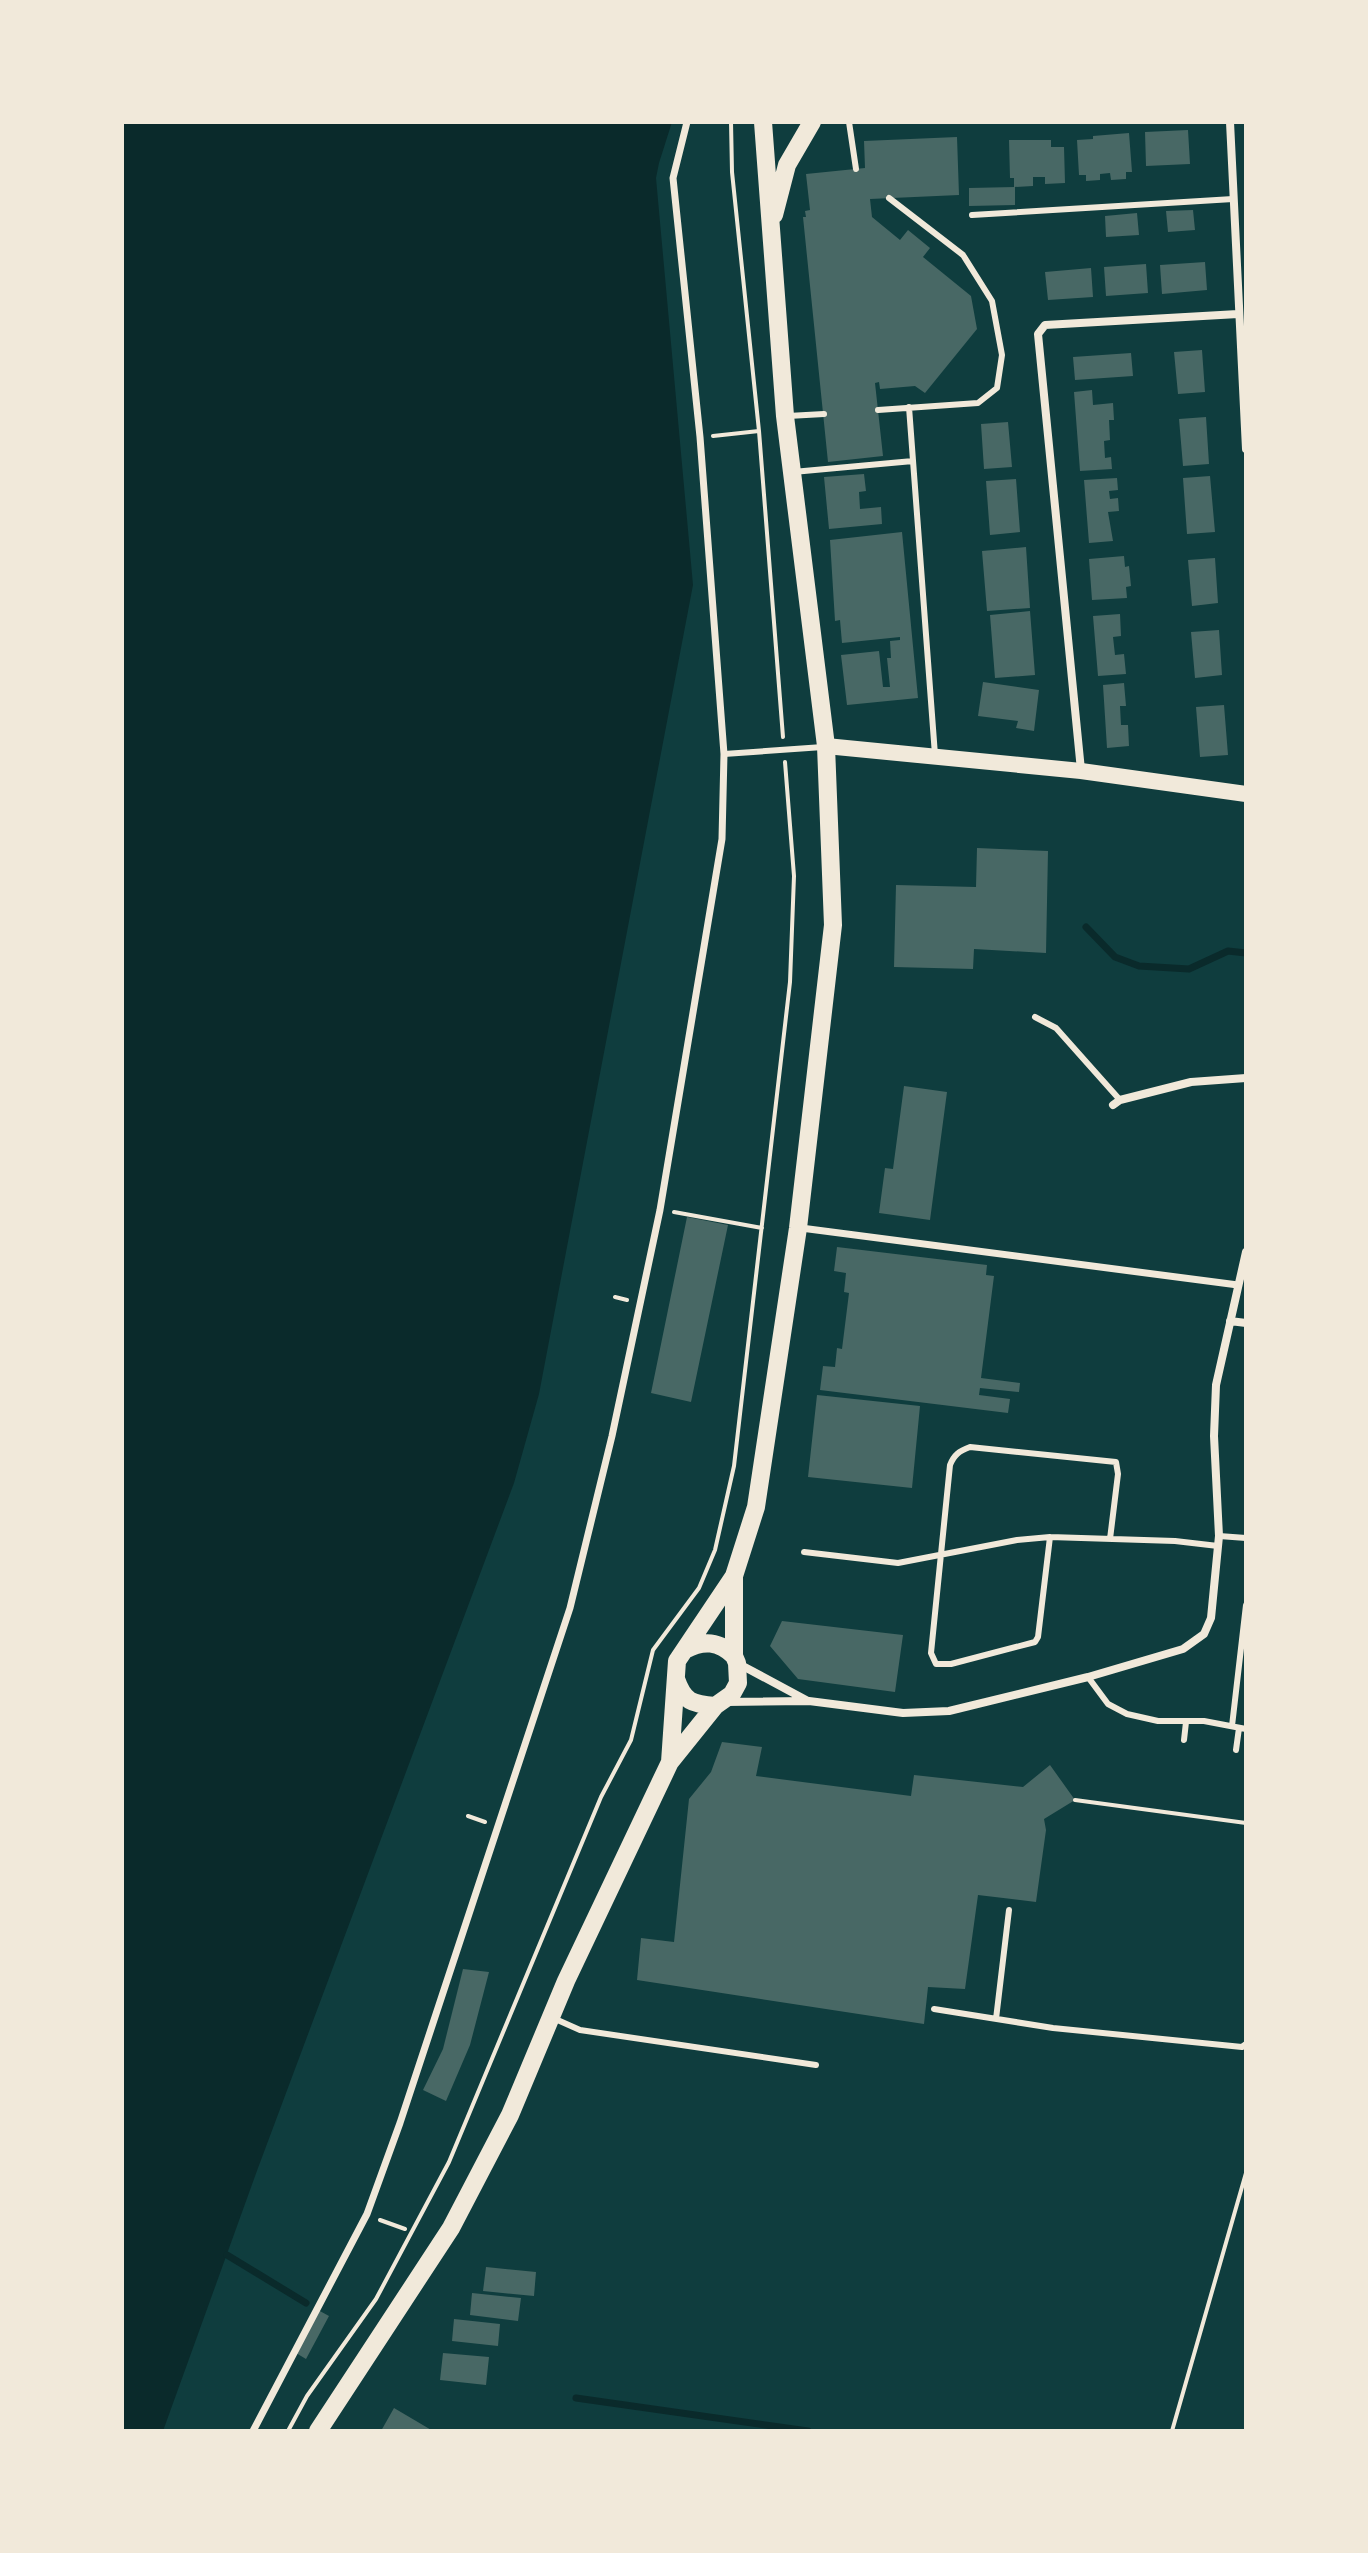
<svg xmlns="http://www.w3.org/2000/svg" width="1368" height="2553" font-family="Quicksand,sans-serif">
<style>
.water{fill:#0a2a2b}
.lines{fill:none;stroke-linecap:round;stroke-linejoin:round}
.stream{stroke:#0a2a2b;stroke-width:7}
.building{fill:#486865}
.path{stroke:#f1e9da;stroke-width:4}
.service{stroke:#f1e9da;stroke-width:6}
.pedestrian{stroke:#f1e9da;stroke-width:7}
.minor{stroke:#f1e9da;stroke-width:8}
.secondary{stroke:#f1e9da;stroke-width:16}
.primary{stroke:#f1e9da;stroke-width:18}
</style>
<rect width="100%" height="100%" fill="#0f3d3e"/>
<path class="water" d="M 122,122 L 672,122 L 659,163 L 656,178 L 693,585 L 539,1394 L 514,1483 L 258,2168 L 163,2431 L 122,2431 Z"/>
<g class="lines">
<path class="stream" d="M 1086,927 L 1115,957 L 1139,966 L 1189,969 L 1228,951 L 1246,953
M 227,2255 L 306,2303
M 576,2398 L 808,2431"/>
</g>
<path class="building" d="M 1188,130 L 1190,164 L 1146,166 L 1145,132 Z
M 1129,133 L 1132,172 L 1126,172 L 1126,179 L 1111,180 L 1110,173 L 1100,174 L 1100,180 L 1086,181 L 1086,175 L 1079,175 L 1077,140 L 1093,139 L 1093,136 Z
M 957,137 L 959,195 L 870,199 L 872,217 L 900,240 L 908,230 L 930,248 L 923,257 L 971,296 L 977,329 L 925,393 L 915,386 L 880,389 L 879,382 L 875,383 L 883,456 L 828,462 L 803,217 L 806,217 L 805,211 L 810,210 L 806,174 L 865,168 L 864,141 Z
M 1009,140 L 1051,140 L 1051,147 L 1064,147 L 1065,183 L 1045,184 L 1045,177 L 1033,177 L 1033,186 L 1014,187 L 1014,178 L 1010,178 Z
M 1015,187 L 1015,205 L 969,206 L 969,188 Z
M 1193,210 L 1195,230 L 1168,232 L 1166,211 Z
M 1137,213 L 1139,235 L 1106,237 L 1105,216 Z
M 1205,262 L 1207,290 L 1162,294 L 1160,265 Z
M 1146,264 L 1148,293 L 1106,296 L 1104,267 Z
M 1091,268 L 1093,297 L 1048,300 L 1045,272 Z
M 1202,350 L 1205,392 L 1178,394 L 1174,352 Z
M 1131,353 L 1133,376 L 1075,380 L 1073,357 Z
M 1092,390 L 1093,405 L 1113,403 L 1114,420 L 1109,420 L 1110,440 L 1104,441 L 1105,458 L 1111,457 L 1112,469 L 1080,471 L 1074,392 Z
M 1206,417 L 1209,464 L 1183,466 L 1179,419 Z
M 1008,422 L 1012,467 L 984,469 L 981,424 Z
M 864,474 L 866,491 L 859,492 L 860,509 L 881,507 L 882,524 L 829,529 L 824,477 Z
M 1210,476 L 1215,532 L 1187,534 L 1183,478 Z
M 1117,478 L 1118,490 L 1109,491 L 1110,499 L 1118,498 L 1119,511 L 1108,512 L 1113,541 L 1089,543 L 1084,480 Z
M 1016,479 L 1020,532 L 990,535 L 986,481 Z
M 902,532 L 918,698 L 847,705 L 841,655 L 879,651 L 883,687 L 890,687 L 887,658 L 891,658 L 890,641 L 900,640 L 900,637 L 842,643 L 840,620 L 835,621 L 830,540 Z
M 1026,547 L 1030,608 L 987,611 L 982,551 Z
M 1124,556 L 1125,567 L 1129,566 L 1131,586 L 1126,587 L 1127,598 L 1092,600 L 1089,559 Z
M 1215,558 L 1218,603 L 1192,606 L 1188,560 Z
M 1030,611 L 1035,675 L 995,678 L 990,615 Z
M 1120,614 L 1121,636 L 1113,637 L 1115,655 L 1124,654 L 1126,674 L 1098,676 L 1093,616 Z
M 1219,630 L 1222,675 L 1195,678 L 1191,632 Z
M 983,682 L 1039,690 L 1034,731 L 1016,728 L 1018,721 L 978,716 Z
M 1124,683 L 1126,706 L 1120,706 L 1121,725 L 1128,725 L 1129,746 L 1107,748 L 1103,685 Z
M 1224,705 L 1228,755 L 1200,757 L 1196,707 Z
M 977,848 L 1048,851 L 1046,953 L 974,949 L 973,969 L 894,967 L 896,885 L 976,887 Z
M 904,1086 L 947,1092 L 930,1220 L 879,1213 L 885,1168 L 893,1169 Z
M 687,1217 L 728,1225 L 691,1402 L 651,1393 Z
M 837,1247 L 987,1265 L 986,1275 L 994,1276 L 981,1378 L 1020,1383 L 1019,1392 L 980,1388 L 979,1395 L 1010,1399 L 1008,1413 L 820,1390 L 823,1366 L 835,1367 L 837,1348 L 842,1349 L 849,1293 L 844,1292 L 846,1273 L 834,1271 Z
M 817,1395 L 920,1406 L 912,1488 L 808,1477 Z
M 782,1621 L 903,1635 L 895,1692 L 798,1679 L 770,1646 Z
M 722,1742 L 762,1747 L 756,1776 L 911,1796 L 914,1775 L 1023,1787 L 1050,1765 L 1075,1800 L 1044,1819 L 1046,1830 L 1036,1902 L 978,1895 L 965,1989 L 928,1987 L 924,2024 L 637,1980 L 641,1938 L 674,1942 L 689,1799 L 711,1772 Z
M 463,1969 L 489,1972 L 470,2045 L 446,2101 L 423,2090 L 443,2049 Z
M 486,2267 L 536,2272 L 534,2296 L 483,2291 Z
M 472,2293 L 521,2298 L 518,2321 L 470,2315 Z
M 318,2310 L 329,2316 L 306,2359 L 296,2353 Z
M 454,2319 L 500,2324 L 498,2346 L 452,2341 Z
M 443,2353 L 489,2357 L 486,2385 L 440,2380 Z
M 394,2408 L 433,2431 L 381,2431 Z"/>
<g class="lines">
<path class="path" d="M 731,122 L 732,172 L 759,431 L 783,737
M 713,436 L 759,431
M 674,1212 L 762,1228
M 615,1297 L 627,1300
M 1075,1800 L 1246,1823
M 468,1816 L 485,1822
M 380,2220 L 405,2229
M 288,2431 L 307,2396 L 376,2299 L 449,2162 L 601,1797 L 631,1740 L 653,1650 L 699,1588 L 715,1550 L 734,1466 L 790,982 L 794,876 L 785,762
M 1172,2431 L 1246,2173"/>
<path class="service" d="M 849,122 L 856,169
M 972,215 L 1233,199
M 909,407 L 935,755
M 878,410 L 978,403 L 997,388 L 1002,355 L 992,301 L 963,255 L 889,198
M 788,416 L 824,414
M 793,472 L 913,461
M 724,754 L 823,747
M 1035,1017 L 1056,1028 L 1120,1100
M 1219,1536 L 1246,1538
M 1050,1537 L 1038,1637 L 1035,1642 L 951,1664 L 936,1664 L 931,1653 L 950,1465 C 954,1455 959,1451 970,1447 L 1116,1462 L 1118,1474 L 1110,1539
M 804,1552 L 898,1563 L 1017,1540 L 1050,1537 L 1175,1541 L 1218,1546
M 1088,1677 L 1108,1704 L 1127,1714 L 1158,1721 L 1204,1721 L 1246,1729
M 1232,1726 L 1246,1605
M 1184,1740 L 1186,1722
M 1236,1750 L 1239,1728
M 934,2009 L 1053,2028 L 1242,2047 L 1246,2044
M 553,2018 L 580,2030 L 816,2065
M 996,2019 L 1009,1910"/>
<path class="pedestrian" d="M 801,1228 L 1238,1285
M 253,2431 L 367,2214 L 400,2123 L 570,1608 L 612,1436 L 660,1210 L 722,839 L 724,754 L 700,437 L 673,178 L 687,122"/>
<path class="minor" d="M 1230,122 L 1246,449
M 1081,770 L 1038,334 L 1045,325 L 1238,314
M 1113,1105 L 1120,1100 L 1191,1082 L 1246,1078
M 1230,1321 L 1246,1323
M 739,1664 L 808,1701
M 726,1702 L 809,1701 L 903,1713 L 949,1711 L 1088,1677 L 1183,1649 L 1204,1634 L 1211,1618 L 1219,1536 L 1214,1436 L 1216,1385 L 1246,1252"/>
<path class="secondary" d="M 826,746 L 1081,771 L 1246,794"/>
<path class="primary" d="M 774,215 L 787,165 L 812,122
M 685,1650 C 703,1640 719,1641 734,1656
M 676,1679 C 684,1702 692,1704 715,1706
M 670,1762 L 677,1661 L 734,1576 L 756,1507 L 798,1228 L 833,925 L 826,746 L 785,416 L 763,122
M 318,2431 L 451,2228 L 510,2115 L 566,1981 L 670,1762 L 715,1706 L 732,1694 L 738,1683 L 737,1663 L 734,1656 L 734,1578"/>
</g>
<rect width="1368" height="2553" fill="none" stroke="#f1e9da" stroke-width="248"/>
</svg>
